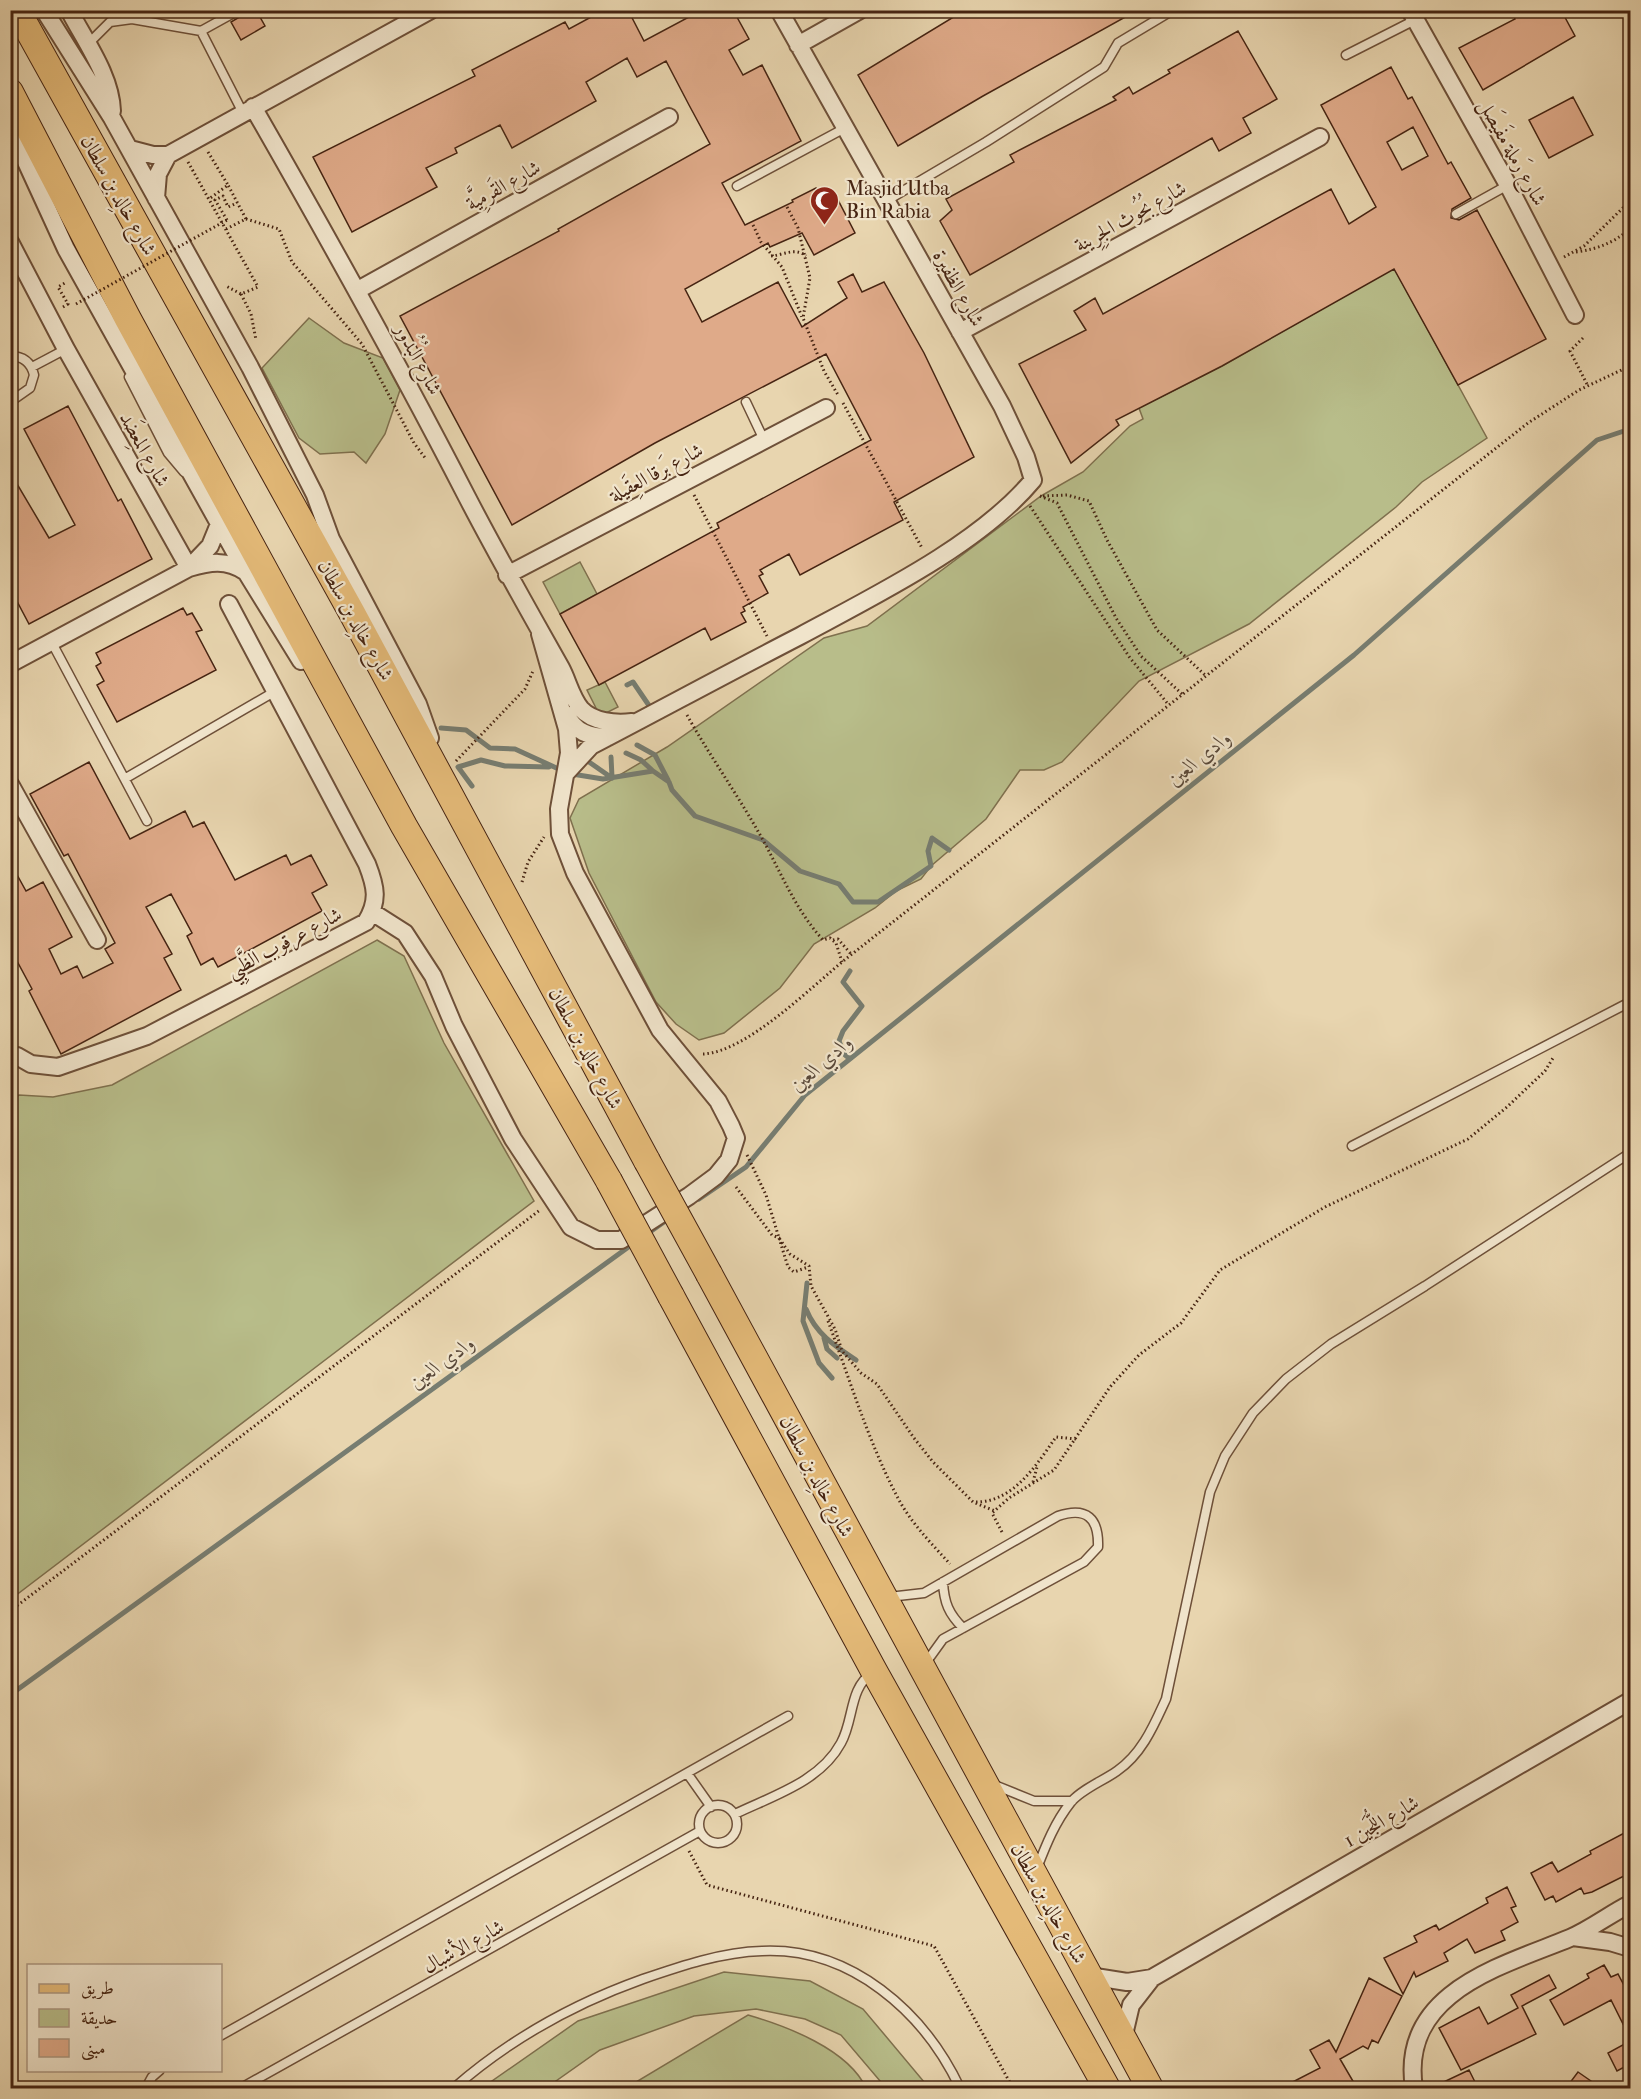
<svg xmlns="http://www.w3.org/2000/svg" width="1641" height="2099" font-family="'IM FELL French Canon',Amiri,serif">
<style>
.green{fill:#b8bd8a;stroke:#7f704e;stroke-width:1.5}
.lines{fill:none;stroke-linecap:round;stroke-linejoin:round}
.stream{stroke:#777d71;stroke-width:5}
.building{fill:#dfaa89;stroke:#462412;stroke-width:1.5;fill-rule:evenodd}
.lane-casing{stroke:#6e5039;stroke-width:11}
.street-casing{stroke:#6e5039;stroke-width:20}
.primary-casing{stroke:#462412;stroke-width:28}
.path{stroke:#462412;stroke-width:3;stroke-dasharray:1.5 3;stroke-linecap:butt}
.lane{stroke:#f0e4cb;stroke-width:8}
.street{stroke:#f0e4cb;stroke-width:16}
.primary{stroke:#e4ba78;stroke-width:26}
.primary-bridge-casing{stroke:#462412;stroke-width:28;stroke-linecap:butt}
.path-bridge{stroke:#462412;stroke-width:3;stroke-dasharray:1.5 3;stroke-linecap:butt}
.primary-bridge{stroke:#e4ba78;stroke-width:26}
.labels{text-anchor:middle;stroke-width:4.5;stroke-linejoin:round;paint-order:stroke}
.street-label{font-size:20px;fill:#462412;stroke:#f0e4cb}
.poi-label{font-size:20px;fill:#462412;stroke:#f0e4cb;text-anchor:start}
.water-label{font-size:21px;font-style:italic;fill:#5a493a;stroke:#f0e4cb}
</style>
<rect width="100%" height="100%" fill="#e8d5af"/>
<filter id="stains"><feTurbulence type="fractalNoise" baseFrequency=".00333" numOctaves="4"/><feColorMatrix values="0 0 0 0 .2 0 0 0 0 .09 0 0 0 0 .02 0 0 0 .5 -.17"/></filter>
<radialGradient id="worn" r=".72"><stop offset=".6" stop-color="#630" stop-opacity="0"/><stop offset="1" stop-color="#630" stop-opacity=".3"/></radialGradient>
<path class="green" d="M 1394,268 L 1487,438 L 1422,482 L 1396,507 L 1249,624 L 1139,681 L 1062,762 L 1044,770 L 1020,770 L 986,819 L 931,866 L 921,879 L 896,891 L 875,908 L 814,944 L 780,988 L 724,1033 L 699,1040 L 676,1024 L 656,1002 L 589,873 L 570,818 L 579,799 L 667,747 L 824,638 L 867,626 L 1041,496 L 1083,472 L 1130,426 L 1143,419 L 1139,408 L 1222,366 Z
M 309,318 L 344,343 L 383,358 L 400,390 L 385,434 L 366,463 L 354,452 L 320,454 L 299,438 L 262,368 Z
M 580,562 L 597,594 L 560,614 L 543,582 Z
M 605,682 L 618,707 L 600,716 L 587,690 Z
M 377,940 L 404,956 L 444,1043 L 534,1201 L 11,1599 L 11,1100 L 19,1095 L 53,1097 L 112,1085 Z
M 724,1972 L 810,1981 L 863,2009 L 925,2083 L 926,2088 L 886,2088 L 841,2035 L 805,2019 L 756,2009 L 694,2016 L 600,2050 L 546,2088 L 482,2088 L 578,2021 Z
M 748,2015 C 786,2026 848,2049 866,2088 L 626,2088 Z"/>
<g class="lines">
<path class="stream" d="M 627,685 L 633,682 L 650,707 L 655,706
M 441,728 L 466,730 L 490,748 L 515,749 L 563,771
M 637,745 L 655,755 L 668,780
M 626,753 L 641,760 L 653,771
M 611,757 L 612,777
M 589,762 L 612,778
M 572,774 L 603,779 L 653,771 L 669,782 L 672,790 L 695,816 L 763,840 L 800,871 L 839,884 L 853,902 L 878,902 L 931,866 L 928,851 L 932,838 L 949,850
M 472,786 L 458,767 L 481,760 L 505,766 L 549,767
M 850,1059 L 844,1054 L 839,1041 L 843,1031 L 862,1006 L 843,982 L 850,971
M 699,1199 L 746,1167 L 805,1095 L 1354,655 L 1597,440 L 1630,429
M 647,1234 L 664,1222
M 807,1283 L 803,1321 L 819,1363 L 832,1378
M 806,1309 C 816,1334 835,1346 856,1360
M 824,1338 L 827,1349 L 837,1358
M 10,1695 L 634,1243"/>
</g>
<path class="building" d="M 251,10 L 256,10 L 265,26 L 241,40 L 231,22 Z
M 604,10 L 628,10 L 644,41 L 702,10 L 733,10 L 749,39 L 729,50 L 743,75 L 762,65 L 801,141 L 722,183 L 745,225 L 793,202 L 792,200 L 816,188 L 824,202 L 836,196 L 855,233 L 814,255 L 802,233 L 770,247 L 768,243 L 685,289 L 702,322 L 778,282 L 802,327 L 847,298 L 838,282 L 853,274 L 862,292 L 884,282 L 924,353 L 974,457 L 894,502 L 903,520 L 800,575 L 789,554 L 760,570 L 763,574 L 759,576 L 768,593 L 743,607 L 745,611 L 741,613 L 746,622 L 711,640 L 705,628 L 599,685 L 560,614 L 719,528 L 717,523 L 871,440 L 826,354 L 655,443 L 512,525 L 400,316 L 559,231 L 558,229 L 710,144 L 689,105 L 666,61 L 637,77 L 627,58 L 586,82 L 596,101 L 512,148 L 500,125 L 455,148 L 457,153 L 426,168 L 437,187 L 352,232 L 313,157 L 475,76 L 472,70 L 565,22 L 569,29 Z
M 965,10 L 1138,10 L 983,96 L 898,146 L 858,75 Z
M 1510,10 L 1561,10 L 1575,36 L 1483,90 L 1459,48 L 1515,19 Z
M 1238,31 L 1277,99 L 1243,118 L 1251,133 L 1219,151 L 1212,138 L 970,275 L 940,221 L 952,210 L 946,199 L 1014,162 L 1010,155 L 1116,100 L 1113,97 L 1129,87 L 1133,94 L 1170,73 L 1168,70 Z
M 1391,67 L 1408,99 L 1412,97 L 1448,164 L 1451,162 L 1471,198 L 1452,209 L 1451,218 L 1459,220 L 1477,210 L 1546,339 L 1458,385 L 1394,269 L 1222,366 L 1116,420 L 1119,425 L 1071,463 L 1019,364 L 1086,330 L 1074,311 L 1095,298 L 1103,314 L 1331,189 L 1349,224 L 1376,207 L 1321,105 ZM 1413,127 L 1428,156 L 1402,170 L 1387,142 Z
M 1573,97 L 1593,135 L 1549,158 L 1529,120 Z
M 68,406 L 118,501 L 121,499 L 152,559 L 29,624 L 10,588 L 10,472 L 49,538 L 75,525 L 24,429 Z
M 183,608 L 187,615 L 192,613 L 202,630 L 196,632 L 216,670 L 117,722 L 97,685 L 104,681 L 96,666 L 101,663 L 96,653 Z
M 89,762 L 130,839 L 185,811 L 193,827 L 204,822 L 235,880 L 286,855 L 291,865 L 311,855 L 327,885 L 312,893 L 322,911 L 218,967 L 213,958 L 201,965 L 187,936 L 192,933 L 171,894 L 146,907 L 172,954 L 164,958 L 181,990 L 61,1054 L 29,991 L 32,989 L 10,948 L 10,862 L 26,891 L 43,882 L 72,937 L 49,949 L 61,974 L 77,966 L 83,978 L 113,963 L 105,949 L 115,943 L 68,854 L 64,856 L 30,794 Z
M 1630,1830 L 1630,1873 L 1592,1892 L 1584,1894 L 1581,1888 L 1556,1902 L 1553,1896 L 1545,1900 L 1531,1873 L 1552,1862 L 1558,1872 L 1591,1854 L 1590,1851 Z
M 1507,1887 L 1516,1906 L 1511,1908 L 1518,1922 L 1501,1931 L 1505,1940 L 1475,1953 L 1467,1939 L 1444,1953 L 1448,1961 L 1416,1977 L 1414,1972 L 1403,1994 L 1384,1958 L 1417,1942 L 1414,1936 L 1436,1925 L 1439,1930 L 1488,1903 L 1486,1898 Z
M 1604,1965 L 1611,1977 L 1618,1974 L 1627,1991 L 1630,1989 L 1630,2038 L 1611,2000 L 1564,2025 L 1550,2000 L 1589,1978 L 1587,1974 Z
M 1549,1975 L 1556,1988 L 1522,2006 L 1536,2034 L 1461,2070 L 1439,2028 L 1479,2007 L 1488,2024 L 1518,2008 L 1511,1995 Z
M 1369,1978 L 1402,1996 L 1378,2043 L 1372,2040 L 1368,2049 L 1363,2046 L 1340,2059 L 1357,2088 L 1281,2088 L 1320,2068 L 1310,2050 L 1329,2040 L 1336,2052 Z
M 1630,2041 L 1630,2064 L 1617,2071 L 1608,2053 Z
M 1469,2070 L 1478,2088 L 1431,2088 Z
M 1578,2072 L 1601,2088 L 1566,2088 Z"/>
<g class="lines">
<defs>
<path id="lane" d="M 201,31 L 243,113
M 88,44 L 110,22 L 132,19 L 201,31 L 239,10
M 1346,55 L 1415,20
M 737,186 L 845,128
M 886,201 L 986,142 L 1104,67 L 1118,43 L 1173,10
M 1456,214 L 1508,185
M 10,356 C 23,356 31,362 34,375 L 30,388 L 10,402
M 32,367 L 66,349
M 129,377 L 168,453 L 184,472
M 746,402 L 764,440
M 51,641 L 147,821
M 126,778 L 274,692
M 1352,1146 L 1630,1002
M 943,1582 C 944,1603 949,1614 963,1628
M 889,1597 L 924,1593 L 1058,1516 C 1087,1506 1099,1519 1098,1547 L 1084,1562 L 943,1639 L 925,1664
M 687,1773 L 711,1807
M 992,1784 L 1034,1801 L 1072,1801
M699 1824a19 19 0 1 1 38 0a19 19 0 1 1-38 0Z
M 735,1814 C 772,1796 820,1782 841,1743 C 854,1720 849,1688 872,1673
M 1037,1868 C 1046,1845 1055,1822 1071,1802 C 1082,1789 1103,1781 1117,1771 C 1142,1754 1154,1725 1166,1699 L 1210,1492 L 1225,1456 L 1253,1413 L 1286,1379 L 1331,1344 L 1425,1286 L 1630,1153
M 220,2036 L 788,1716
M 146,2088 L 152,2077 L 160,2070
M 241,2088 L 700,1831
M 454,2088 C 510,2039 573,2004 643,1979 C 681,1966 722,1952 762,1951 C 851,1947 924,2012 960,2088"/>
<path id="street" d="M 44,10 L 112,118 L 250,367 L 315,495 L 331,539 L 418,704 L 430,738
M 69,10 C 85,41 111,76 112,111
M 1410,10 L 1508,185 L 1575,315
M 798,45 L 860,10
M 253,107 C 327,236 399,365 467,497 C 497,555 529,611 561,668 C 568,681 571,697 581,709 C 593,722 615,724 632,722
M 10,127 L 66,249 L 246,572 L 301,661
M 130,149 L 153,155 L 168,155 L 431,10
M 156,198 L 158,174 L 168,155
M 10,242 L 66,349 L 189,568
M 358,290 L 669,117
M 960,332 L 1320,137
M 189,568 L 210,546 L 219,524
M 507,575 L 826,408
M 10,664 L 189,568 C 210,562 226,559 246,572
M 566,714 C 575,732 589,737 608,737
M 567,772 L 591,746 C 660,710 730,672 800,636 C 874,596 979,545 1033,480 L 1026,457 L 1002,406 L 779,10
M 10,784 L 97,940
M 372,912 L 405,933 L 433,976 L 454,1026 L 513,1139 L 571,1227 L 597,1240 L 621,1240 L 689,1196 L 716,1176 L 729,1160 L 736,1138 L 731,1126 L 718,1101 L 660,1030 L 575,873 L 560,834 L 559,809 L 569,753 L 567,729 L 540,634
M 17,1056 L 31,1064 L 58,1067 L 147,1036 L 366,922 C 379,901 376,887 367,864 L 229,604
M 1573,1937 L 1610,1942 L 1630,1948
M 1089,1976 L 1127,1982 L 1152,1978
M 1123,2039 L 1131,2005 L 1152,1978 L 1630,1701
M 1414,2088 C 1399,1992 1502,1966 1570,1938 C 1591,1929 1610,1914 1630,1904"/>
<path id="primary" d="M 17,10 L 352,613 L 647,1161
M 10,92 L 128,319 L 404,826 L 609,1181
M 709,1274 L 1150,2088
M 671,1296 L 874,1671 L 1107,2088"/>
</defs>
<use href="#lane" class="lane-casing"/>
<use href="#street" class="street-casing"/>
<use href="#primary" class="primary-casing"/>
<path class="path" d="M 208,152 L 228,185 L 209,199
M 188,162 L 258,287 L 241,294 L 226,286
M 787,207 L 798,228 L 810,278 L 803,318 L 824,371 L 838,395
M 246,219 L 279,229 L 292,262 L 362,344 L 414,443 L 426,459
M 227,220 L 215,200 L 223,196 L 228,207 L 237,203
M 753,225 L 761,242 L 782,267 L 802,317
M 226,229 L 246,219 L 228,185
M 1576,252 C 1598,249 1613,243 1630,229
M 771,256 C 784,255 795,247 806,256
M 1564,257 L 1584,246 L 1630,201
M 241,294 L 251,314 L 256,340
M 63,307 L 68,304 L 58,287 L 65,283
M 1583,338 L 1570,351 L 1588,386
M 843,403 L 922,548
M 694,495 L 767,636
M 1040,496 L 1057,503 L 1116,618 L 1141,656 L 1182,694
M 1043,496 L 1067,495 L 1089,501 L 1107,540 L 1157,630 L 1206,676
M 1030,506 L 1130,658 L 1168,704
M 687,715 C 711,758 740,798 764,842 C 783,877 796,910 823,940 L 830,938 L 836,943 L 842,962
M 456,761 L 525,689 L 533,671
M 522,882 L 528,862 L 544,837
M 833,940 L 838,939 L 851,954
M 703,1054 C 747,1052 812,986 847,958 L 1528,423 L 1579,390 L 1630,366
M 747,1155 L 766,1195 L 779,1238 L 790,1254 L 809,1266 L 811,1286 L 835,1329 L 842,1351 L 861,1373 L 877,1384 L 914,1438 L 933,1462 L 973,1502 L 995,1511
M 736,1187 L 772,1235 L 779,1238 L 788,1267 L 794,1272 L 808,1267
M 828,1321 C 850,1380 869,1444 899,1500 C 912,1524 932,1544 950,1564
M 1033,1482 L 1037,1467
M 976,1502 C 1014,1502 1037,1464 1056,1437 L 1076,1439
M 1002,1532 L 992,1513 L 1009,1498 L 1054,1470 L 1110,1387 L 1139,1355 L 1181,1323 L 1220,1270 L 1325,1207 L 1468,1139 L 1507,1107 L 1545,1071 L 1553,1058
M 10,1611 L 540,1210
M 689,1851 L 707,1885 L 934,1946 L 1013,2088"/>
<use href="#lane" class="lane"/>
<use href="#street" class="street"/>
<use href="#primary" class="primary"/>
<defs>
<path id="primary-bridge" d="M 647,1161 L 709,1274
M 609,1181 L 671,1296"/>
</defs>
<use href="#primary-bridge" class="primary-bridge-casing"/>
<path class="path-bridge" d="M 76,304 L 227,220"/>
<use href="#primary-bridge" class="primary-bridge"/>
</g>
<defs>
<symbol id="mosque-pin" viewBox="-11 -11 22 30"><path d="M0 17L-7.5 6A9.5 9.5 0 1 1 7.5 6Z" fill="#8f2418" stroke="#f0e4cb"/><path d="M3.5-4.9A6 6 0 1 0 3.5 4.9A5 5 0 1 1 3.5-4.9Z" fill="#fff"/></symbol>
</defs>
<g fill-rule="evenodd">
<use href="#mosque-pin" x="808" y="184" width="33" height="45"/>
</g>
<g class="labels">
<g class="street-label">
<text transform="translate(1513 152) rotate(61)" y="7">شارع رَملة مفَيصَل</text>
<text transform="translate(503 185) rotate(-29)" y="7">شارع القَرمِيَّة</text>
<text transform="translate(119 195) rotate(61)" y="7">شارع خالِد بن سلطان</text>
<text transform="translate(1130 216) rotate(-29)" y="7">شارع بُحُوث الجِرِينة</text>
<text transform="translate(959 288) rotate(61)" y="7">شارع الظفيرة</text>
<text transform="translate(419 359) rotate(62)" y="7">شارع البُدُور</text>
<text transform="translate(145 449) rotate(61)" y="7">شارع المِعضَد</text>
<text transform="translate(656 472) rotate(-28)" y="7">شارع بَرقا العِقَيلة</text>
<text transform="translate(356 620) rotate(61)" y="7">شارع خالِد بن سلطان</text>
<text transform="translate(284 942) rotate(-28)" y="7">شارع عرقوب الظَّبِي</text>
<text transform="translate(586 1048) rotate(62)" y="7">شارع خالِد بن سلطان</text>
<text transform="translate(817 1476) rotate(62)" y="7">شارع خالِد بن سلطان</text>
<text transform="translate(1381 1821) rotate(-30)" y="7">شارع اللُّجَين 1</text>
<text transform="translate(1049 1903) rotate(61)" y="7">شارع خالِد بن سلطان</text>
<text transform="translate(463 1946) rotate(-29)" y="7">شارع الأشبال</text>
</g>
<g class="poi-label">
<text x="846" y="195">Masjid Utba<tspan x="846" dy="23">Bin Rabia</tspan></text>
</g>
<g class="water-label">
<text transform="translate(1199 758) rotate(-39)" y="7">وادي العين</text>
<text transform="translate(821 1063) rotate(-41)" y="7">وادي العين</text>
<text transform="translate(442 1362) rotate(-36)" y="7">وادي العين</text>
</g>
</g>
<rect width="1641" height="2099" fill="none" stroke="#e8d5af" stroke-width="36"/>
<rect x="12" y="12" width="1617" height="2075" fill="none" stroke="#462412" stroke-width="3"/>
<rect x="18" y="18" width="1605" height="2063" fill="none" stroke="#462412" stroke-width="1.5"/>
<rect x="27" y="1964" width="195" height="108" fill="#f0e4cb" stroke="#ac9781" stroke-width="1.5"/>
<rect x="39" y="1984" width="30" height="9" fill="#e4ba78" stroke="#ac9781" stroke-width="1.5"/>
<text x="81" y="1994" font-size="18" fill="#462412">طريق</text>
<rect x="39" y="2009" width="30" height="18" fill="#b8bd8a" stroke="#ac9781" stroke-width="1.5"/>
<text x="81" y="2024" font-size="18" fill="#462412">حديقة</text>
<rect x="39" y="2039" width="30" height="18" fill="#dfaa89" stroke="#ac9781" stroke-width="1.5"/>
<text x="81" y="2054" font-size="18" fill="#462412">مبنى</text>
<rect width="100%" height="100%" filter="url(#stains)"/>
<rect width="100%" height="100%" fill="url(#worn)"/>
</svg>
